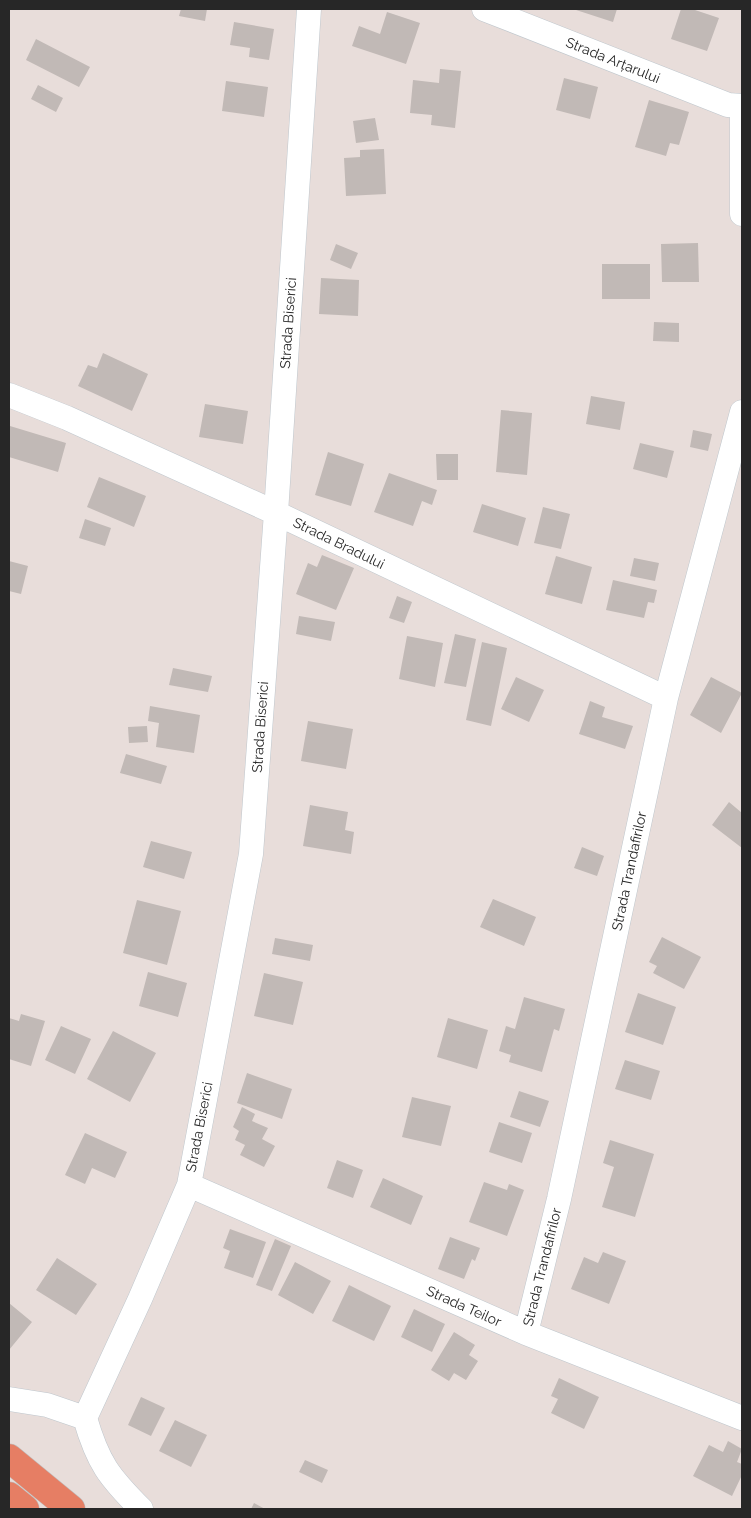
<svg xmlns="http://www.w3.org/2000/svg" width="751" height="1518" font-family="Raleway,sans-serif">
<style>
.building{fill:#c1b9b6}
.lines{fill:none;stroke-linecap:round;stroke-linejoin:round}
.minor-casing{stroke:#bfc7cd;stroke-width:25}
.trunk-casing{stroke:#bebebe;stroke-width:29}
.minor{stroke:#fff;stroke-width:24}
.trunk{stroke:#e67e64;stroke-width:28}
.labels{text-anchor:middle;stroke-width:4.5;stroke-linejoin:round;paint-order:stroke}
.street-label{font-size:14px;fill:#272727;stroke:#fff}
</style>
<rect width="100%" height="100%" fill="#e8ddda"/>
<path class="building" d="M 181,9 L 207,9 L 205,21 L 179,16 Z
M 573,9 L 617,9 L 613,22 Z
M 681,9 L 692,9 L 719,18 L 707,51 L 671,39 Z
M 387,12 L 420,23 L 406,64 L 352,46 L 359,26 L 380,34 Z
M 234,22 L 274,29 L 269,60 L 249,57 L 250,48 L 230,45 Z
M 36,39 L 90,67 L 79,87 L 26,60 Z
M 440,69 L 461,71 L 455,128 L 431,125 L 432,115 L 410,113 L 413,80 L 439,83 Z
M 564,78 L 598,87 L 590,119 L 556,110 Z
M 226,81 L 268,87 L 264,117 L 222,111 Z
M 38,85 L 63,98 L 56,112 L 31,99 Z
M 649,100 L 689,112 L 679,145 L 670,143 L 666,156 L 635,147 Z
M 375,118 L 379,140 L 356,143 L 353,121 Z
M 384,149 L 386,194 L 346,196 L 344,158 L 360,157 L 360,150 Z
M 698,243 L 699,282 L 662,282 L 661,244 Z
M 336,244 L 358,253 L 351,269 L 330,260 Z
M 602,264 L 650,264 L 650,299 L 602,299 Z
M 321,278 L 359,280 L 358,316 L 319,314 Z
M 654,322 L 679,323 L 679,342 L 653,341 Z
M 103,353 L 148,374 L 132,411 L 78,386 L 88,365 L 97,368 Z
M 591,396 L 625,402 L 620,430 L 586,424 Z
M 205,404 L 248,411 L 243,444 L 199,437 Z
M 501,410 L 532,413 L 527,475 L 496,472 Z
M 10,426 L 66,443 L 58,472 L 9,457 Z
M 693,430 L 712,434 L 708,451 L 690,447 Z
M 640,443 L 674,451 L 667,478 L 633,469 Z
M 328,452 L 364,464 L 351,506 L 315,495 Z
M 436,454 L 458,454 L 458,480 L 437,480 Z
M 389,473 L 437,490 L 432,505 L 422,501 L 413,526 L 374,512 Z
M 99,477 L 146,496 L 134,527 L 87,507 Z
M 482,504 L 526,518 L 518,546 L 473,532 Z
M 543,507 L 570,514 L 561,549 L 534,543 Z
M 85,519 L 111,528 L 105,546 L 79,538 Z
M 322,555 L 354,568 L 336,610 L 296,594 L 308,563 L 317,567 Z
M 556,556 L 592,567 L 582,604 L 545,594 Z
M 634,558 L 659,563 L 655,581 L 630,576 Z
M 9,561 L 28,566 L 21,594 L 9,591 Z
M 613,580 L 657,590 L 654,603 L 648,602 L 644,618 L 606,610 Z
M 397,596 L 412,602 L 404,623 L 389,618 Z
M 299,616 L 335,622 L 331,641 L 296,634 Z
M 455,634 L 476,639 L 466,687 L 444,683 Z
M 407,636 L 443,643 L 435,687 L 399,679 Z
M 482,642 L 507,648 L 491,726 L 466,720 Z
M 173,668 L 212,676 L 208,692 L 169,685 Z
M 516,677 L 544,690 L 529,722 L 501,709 Z
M 711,677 L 742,693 L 721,733 L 690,715 Z
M 590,701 L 605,707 L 602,717 L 633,726 L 625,749 L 579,734 Z
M 150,706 L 200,715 L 194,753 L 156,747 L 159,723 L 148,721 Z
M 308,721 L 353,729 L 346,769 L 301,761 Z
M 147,726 L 148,742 L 129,743 L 128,727 Z
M 126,754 L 167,766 L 161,784 L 120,773 Z
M 729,802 L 742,813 L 742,848 L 712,825 Z
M 310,805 L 348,812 L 345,830 L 354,832 L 351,854 L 303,846 Z
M 151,841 L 192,852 L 184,879 L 143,867 Z
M 582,847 L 604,856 L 597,876 L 574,868 Z
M 493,899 L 536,917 L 524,946 L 480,927 Z
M 137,900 L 181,911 L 167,965 L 123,953 Z
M 662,937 L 701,957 L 684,989 L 653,973 L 657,966 L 649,962 Z
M 275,938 L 313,945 L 310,961 L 272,954 Z
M 148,972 L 187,983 L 178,1017 L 139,1006 Z
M 264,973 L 303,982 L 293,1025 L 254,1016 Z
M 638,993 L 676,1007 L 663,1045 L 625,1032 Z
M 524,997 L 565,1009 L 559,1031 L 554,1029 L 542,1072 L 509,1062 L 511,1055 L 499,1051 L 506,1026 L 515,1029 Z
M 21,1014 L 45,1021 L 31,1066 L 9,1059 L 9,1018 L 19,1021 Z
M 448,1018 L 488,1030 L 477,1069 L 437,1057 Z
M 61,1026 L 91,1039 L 75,1074 L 45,1060 Z
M 113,1031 L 156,1053 L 130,1102 L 87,1079 Z
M 625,1060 L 660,1071 L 651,1100 L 615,1089 Z
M 247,1073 L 292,1089 L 282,1119 L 237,1103 Z
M 519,1091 L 549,1101 L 540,1127 L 510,1117 Z
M 412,1097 L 451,1106 L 441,1146 L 402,1137 Z
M 242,1107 L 255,1114 L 252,1121 L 268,1128 L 262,1139 L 275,1146 L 264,1167 L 240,1155 L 245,1145 L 235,1140 L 239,1131 L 233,1127 Z
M 499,1122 L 532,1133 L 522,1163 L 489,1152 Z
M 85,1133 L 127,1152 L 115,1178 L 92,1168 L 85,1184 L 65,1175 Z
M 610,1140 L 654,1154 L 635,1217 L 602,1207 L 614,1167 L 603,1163 Z
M 337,1160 L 363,1170 L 353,1198 L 327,1188 Z
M 383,1178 L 423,1196 L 411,1225 L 370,1207 Z
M 484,1182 L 507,1190 L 509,1184 L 524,1190 L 507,1236 L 469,1222 Z
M 230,1229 L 266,1242 L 253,1278 L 224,1268 L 230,1251 L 223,1248 Z
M 450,1237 L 480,1248 L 475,1261 L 472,1259 L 464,1279 L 438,1269 Z
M 275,1239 L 291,1246 L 272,1291 L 256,1285 Z
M 603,1252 L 626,1261 L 609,1304 L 571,1289 L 584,1257 L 598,1263 Z
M 57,1258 L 97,1284 L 76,1315 L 36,1290 Z
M 295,1262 L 331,1281 L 313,1314 L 278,1295 Z
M 349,1285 L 391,1306 L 374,1341 L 332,1321 Z
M 9,1303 L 32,1322 L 9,1350 Z
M 414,1309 L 445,1324 L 432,1352 L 401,1337 Z
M 454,1332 L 475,1345 L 469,1355 L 478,1361 L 466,1380 L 454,1373 L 449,1381 L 431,1370 Z
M 559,1378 L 599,1397 L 584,1429 L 551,1413 L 558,1399 L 551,1396 Z
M 141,1397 L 165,1408 L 151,1436 L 128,1425 Z
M 175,1420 L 207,1435 L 191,1467 L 159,1451 Z
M 728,1441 L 742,1449 L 737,1462 L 742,1464 L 742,1475 L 732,1496 L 693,1476 L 709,1445 L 723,1452 Z
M 305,1460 L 328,1470 L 322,1483 L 299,1472 Z
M 254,1503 L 265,1509 L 251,1509 Z"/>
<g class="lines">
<defs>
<path id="minor" d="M 484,9 L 728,105 L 742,106
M 742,115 L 742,214
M 9,395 L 67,418 L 276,513 L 666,698
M 189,1185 L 526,1333 L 742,1418
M 526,1333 L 559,1199 L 666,698 L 742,412
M 9,1399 L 47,1405 L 85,1418
M 141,1509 C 109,1477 98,1463 85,1418 L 140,1299 L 189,1185 L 251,854 L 276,513 L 309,9"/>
<path id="trunk" d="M 9,1458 L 71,1509
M 9,1496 L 25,1509"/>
</defs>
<use href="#minor" class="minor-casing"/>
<use href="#trunk" class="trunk-casing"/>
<use href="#minor" class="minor"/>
<use href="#trunk" class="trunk"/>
</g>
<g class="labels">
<g class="street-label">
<text transform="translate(613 60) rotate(22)" y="5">Strada Arțarului</text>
<text transform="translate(288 323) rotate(-86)" y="5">Strada Biserici</text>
<text transform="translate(339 543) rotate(26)" y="5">Strada Bradului</text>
<text transform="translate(260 727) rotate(-86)" y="5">Strada Biserici</text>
<text transform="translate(629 871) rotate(-78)" y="5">Strada Trandafirilor</text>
<text transform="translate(199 1127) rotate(-79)" y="5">Strada Biserici</text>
<text transform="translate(542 1267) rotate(-76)" y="5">Strada Trandafirilor</text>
<text transform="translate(464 1306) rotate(24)" y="5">Strada Teilor</text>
</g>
</g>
<rect width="751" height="1518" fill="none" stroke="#272727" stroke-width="20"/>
</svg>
